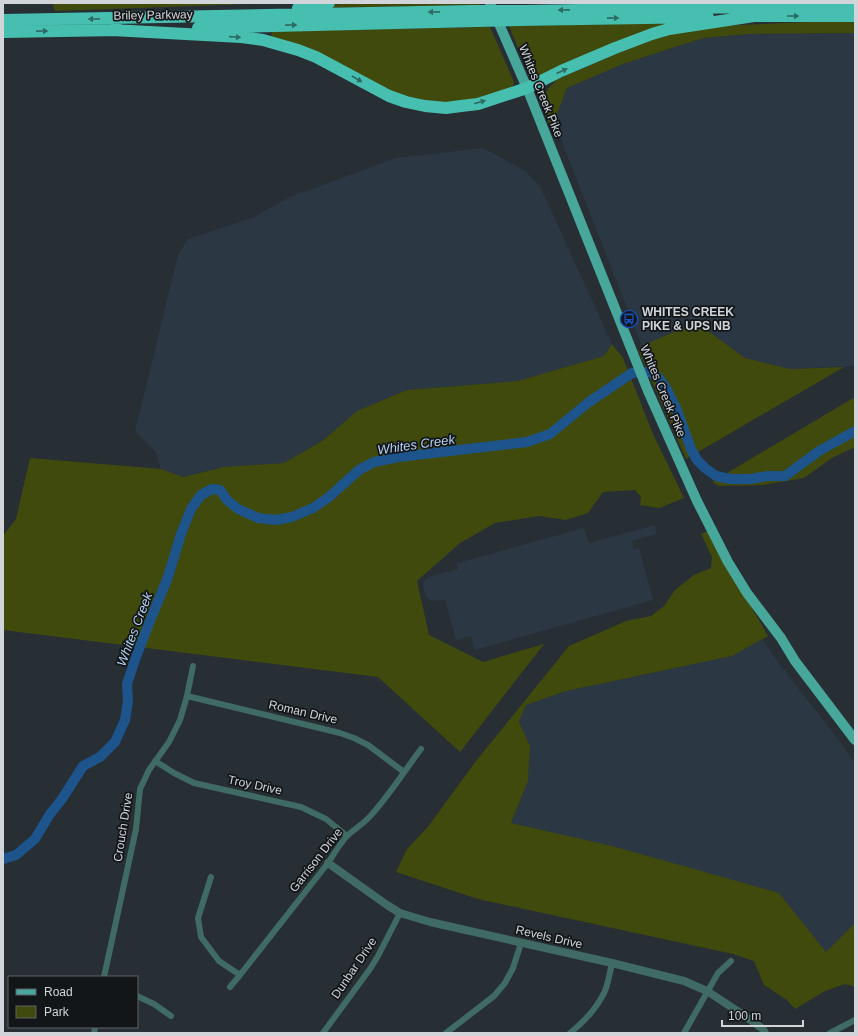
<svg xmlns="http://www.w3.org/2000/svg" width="858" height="1036" font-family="Helvetica,sans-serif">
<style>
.built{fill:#2b3742}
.green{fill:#404a0d}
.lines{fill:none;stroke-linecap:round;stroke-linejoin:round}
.river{stroke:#1d548c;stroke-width:10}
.minor{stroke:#406b64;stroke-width:6}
.tertiary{stroke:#406b64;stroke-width:8}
.primary{stroke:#47a79b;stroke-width:10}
.motorway{stroke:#47bfb0;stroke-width:12}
.motorway-bridge{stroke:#47bfb0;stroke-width:12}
.oneway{fill:#2d6a64}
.labels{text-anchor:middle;stroke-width:3.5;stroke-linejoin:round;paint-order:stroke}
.street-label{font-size:12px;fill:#d1d5d9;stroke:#131619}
.poi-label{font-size:12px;font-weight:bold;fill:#d1d5d9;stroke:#131619;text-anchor:start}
.water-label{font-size:13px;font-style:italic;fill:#b4d1f2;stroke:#131619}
</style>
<rect width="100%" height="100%" fill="#272e34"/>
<path class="built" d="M 855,33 L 855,366 L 790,369 L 745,358 L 696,322 L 642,346 L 554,122 L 567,88 L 623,64 L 675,47 L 704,38 L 748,34 Z
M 483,148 L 524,170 L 540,186 L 612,344 L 604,356 L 518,381 L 407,390 L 357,411 L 322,441 L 284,463 L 224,467 L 183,477 L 161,469 L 155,451 L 135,431 L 178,255 L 188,239 L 254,217 L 290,197 L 396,158 Z
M 655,525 L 657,534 L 632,541 L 634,549 L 639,548 L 653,600 L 475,650 L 471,636 L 456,640 L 445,600 L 431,601 L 425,596 L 423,586 L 424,581 L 428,577 L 458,569 L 457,563 L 584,528 L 589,543 Z
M 762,639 L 781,666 L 842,744 L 855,763 L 855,923 L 826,953 L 779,893 L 511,823 L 528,781 L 530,746 L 519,722 L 526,705 L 566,691 L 732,656 Z"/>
<path class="green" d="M 52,3 L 275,3 L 55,11 Z
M 342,3 L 479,3 L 480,5 L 324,8 Z
M 855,20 L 855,33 L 748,34 L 704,38 L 675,47 L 623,64 L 567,88 L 554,122 L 549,123 C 540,100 539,96 558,79 L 640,44 L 670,34 L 701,28 L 739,25 Z
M 667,23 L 542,75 C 536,75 532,74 527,69 L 509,26 Z
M 490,27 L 514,82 L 514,84 L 512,87 L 477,99 L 447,103 L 405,98 L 271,39 L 272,31 Z
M 696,322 L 745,358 L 790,369 L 844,367 L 686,459 L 638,350 L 642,346 Z
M 612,344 L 623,358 L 653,434 L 684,498 L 659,508 L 640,505 L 641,497 L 635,490 L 603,492 L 588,513 L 566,520 L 539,516 L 495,523 L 460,543 L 417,581 L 429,635 L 483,662 L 544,644 L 460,752 L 378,677 L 3,630 L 3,536 L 16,519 L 30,458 L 161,469 L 183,477 L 224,467 L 284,463 L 322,441 L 357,411 L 407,390 L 518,381 L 604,356 Z
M 855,397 L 855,447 L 832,458 L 804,478 L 763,485 L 719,486 L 712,482 Z
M 708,531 L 768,636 L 732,656 L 566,691 L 526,705 L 519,722 L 530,746 L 528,781 L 511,823 L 612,846 L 779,893 L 826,952 L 855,923 L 855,987 L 845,984 L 825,991 L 795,1009 L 787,1000 L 764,985 L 754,961 L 733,954 L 478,899 L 396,872 L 407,849 L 427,828 L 476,761 L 569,646 L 626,621 L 651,616 L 664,606 L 675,590 L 694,575 L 711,568 L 712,557 L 701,534 Z"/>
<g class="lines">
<path class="river" d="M 3,859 L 16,855 L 35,839 L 50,814 L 62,799 L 83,766 L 100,757 L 115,742 L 125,720 L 128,701 L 127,684 L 136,657 L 150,621 L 168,577 L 181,534 L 191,509 L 201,495 L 212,489 L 220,490 L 227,500 L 238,509 L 258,518 L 276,520 L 292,517 L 313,508 L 329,497 L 359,470 L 374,462 L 399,457 L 527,442 L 550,434 L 589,402 L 632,373 L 650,372 L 659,378 L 666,388 L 676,408 L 682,424 L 691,449 L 697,460 L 705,468 L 716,476 L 730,479 L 750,479 L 768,476 L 785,476 L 819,451 L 855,431"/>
<path class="minor" d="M 187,696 L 340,733 L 354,738 L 368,745 L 404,772
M 155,761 L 174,773 L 194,783 L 301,807 L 326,819 L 347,836
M 211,877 L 198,918 L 201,937 L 219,961 L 240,975
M 104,977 L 136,829 L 140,789 L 149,770 L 169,742 L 180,720 L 187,696 L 193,666
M 230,987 L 240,975 L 328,863 C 334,854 340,843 348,835 C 356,828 366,822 373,813 C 391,793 405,770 421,749
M 137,996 L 154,1004 L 171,1016
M 94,1033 L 95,1027
M 323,1033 L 370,969 L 378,956 L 400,913
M 446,1033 L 494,996 L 505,983 L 513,968 L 521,943
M 570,1033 C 584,1022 597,1008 605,991 C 608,983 610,972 612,963
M 684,1033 L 718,973 L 731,961
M 830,1033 L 855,1020"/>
<path class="tertiary" d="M 328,863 L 387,905 L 400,913 L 430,922 L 612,963 L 684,981 L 707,991 L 745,1016 L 763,1029 L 765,1033"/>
<path class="primary" d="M 490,3 L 527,88 L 648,391 L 697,501 L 728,562 L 747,593 L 781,638 L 795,661 L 855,740"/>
<path class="motorway" d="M 298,8 L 329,3
M 523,11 L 855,5
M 746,16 L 855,16
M 3,20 L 473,11
M 518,20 L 708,17
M 198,28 L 477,21
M 112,30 L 241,37 L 263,40 L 298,50 L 316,57 L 389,96 L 406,102 L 425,106 L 446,108 L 461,106 L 478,104 L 527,88 L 561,71 L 615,48 L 652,34 L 669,29 L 754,16
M 3,32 L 120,30"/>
<path class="motorway-bridge" d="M 473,11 L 523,11
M 477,21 L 518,20"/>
</g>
<defs><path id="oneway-solid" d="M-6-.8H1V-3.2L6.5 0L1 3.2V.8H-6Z"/></defs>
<g class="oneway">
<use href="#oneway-solid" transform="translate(564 10) rotate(179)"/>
<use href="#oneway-solid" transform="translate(434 12) rotate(179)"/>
<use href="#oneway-solid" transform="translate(793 16)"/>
<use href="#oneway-solid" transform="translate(613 18) rotate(-1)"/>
<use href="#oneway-solid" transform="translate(94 19) rotate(179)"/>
<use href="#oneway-solid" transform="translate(291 25) rotate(-1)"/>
<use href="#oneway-solid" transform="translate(42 31) rotate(-1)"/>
<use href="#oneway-solid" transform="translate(235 37) rotate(4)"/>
<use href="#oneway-solid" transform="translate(562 71) rotate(-25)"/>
<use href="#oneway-solid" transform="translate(357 79) rotate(30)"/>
<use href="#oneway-solid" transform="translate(480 102) rotate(-16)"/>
</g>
<defs>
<symbol id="bus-ring" viewBox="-11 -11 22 22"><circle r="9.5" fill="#131619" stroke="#1a4fb4" stroke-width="1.5"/><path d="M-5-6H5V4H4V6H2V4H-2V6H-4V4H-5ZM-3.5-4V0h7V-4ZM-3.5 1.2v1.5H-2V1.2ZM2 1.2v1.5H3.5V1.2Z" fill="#1a4fb4"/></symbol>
</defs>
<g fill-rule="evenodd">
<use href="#bus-ring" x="619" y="309" width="20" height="20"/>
</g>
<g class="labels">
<g class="street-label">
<text transform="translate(153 15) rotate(-1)" y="4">Briley Parkway</text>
<text transform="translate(541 91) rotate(68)" y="4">Whites Creek Pike</text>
<text transform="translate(663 391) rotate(67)" y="4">Whites Creek Pike</text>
<text transform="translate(303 712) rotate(13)" y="4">Roman Drive</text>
<text transform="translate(255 785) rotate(12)" y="4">Troy Drive</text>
<text transform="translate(123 827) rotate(-81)" y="4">Crouch Drive</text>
<text transform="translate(316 860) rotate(-52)" y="4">Garrison Drive</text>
<text transform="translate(549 937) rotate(13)" y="4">Revels Drive</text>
<text transform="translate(354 968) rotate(-56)" y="4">Dunbar Drive</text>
</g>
<g class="poi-label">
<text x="642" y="316">WHITES CREEK<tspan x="642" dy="14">PIKE &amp; UPS NB</tspan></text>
</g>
<g class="water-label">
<text transform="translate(416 444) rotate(-8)" y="5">Whites Creek</text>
<text transform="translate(134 629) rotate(-69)" y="5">Whites Creek</text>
</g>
</g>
<rect width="858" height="1036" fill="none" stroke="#d1d5d9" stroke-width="8"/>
<rect x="8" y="976" width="130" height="52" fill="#131619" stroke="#5f6266"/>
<rect x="16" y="989" width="20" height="6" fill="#47a79b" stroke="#5f6266"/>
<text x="44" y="996" font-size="12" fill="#d1d5d9">Road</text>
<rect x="16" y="1006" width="20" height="12" fill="#404a0d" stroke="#5f6266"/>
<text x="44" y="1016" font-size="12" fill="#d1d5d9">Park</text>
<path d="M722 1020v6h81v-6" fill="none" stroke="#d1d5d9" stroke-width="2"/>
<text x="728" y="1020" font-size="12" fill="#d1d5d9" stroke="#131619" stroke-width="3" paint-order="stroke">100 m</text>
</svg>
